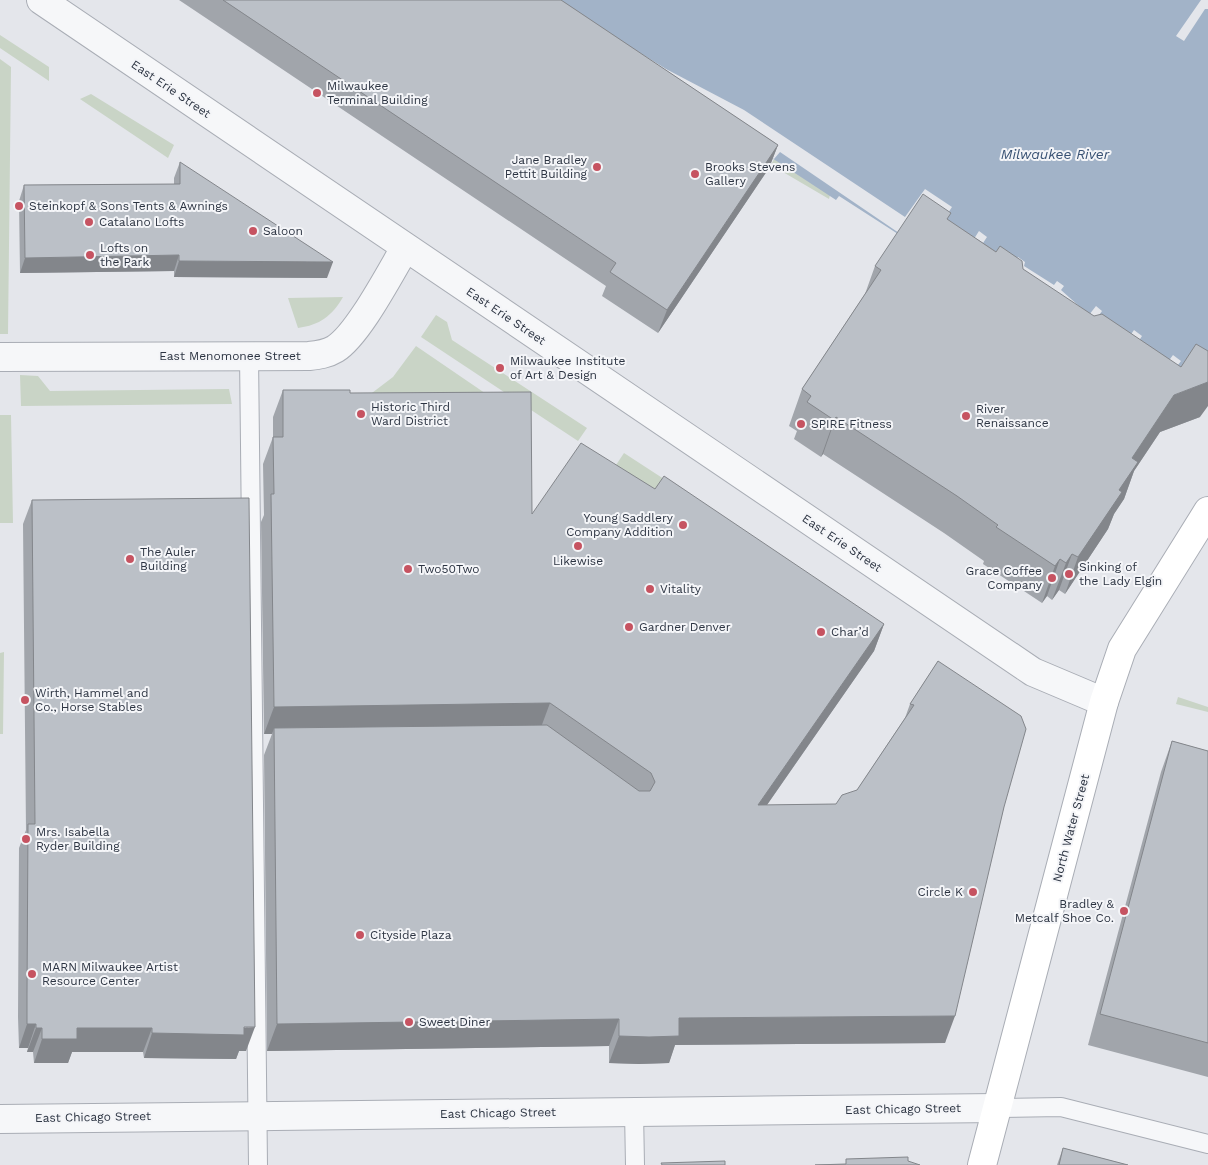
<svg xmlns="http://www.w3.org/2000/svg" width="1208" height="1165" font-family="'Work Sans',sans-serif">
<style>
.green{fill:#c9d4c6}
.water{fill:#a2b3c8}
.pier{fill:#e4e6eb}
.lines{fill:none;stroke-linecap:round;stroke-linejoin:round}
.lane-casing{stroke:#a9adb5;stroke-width:20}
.street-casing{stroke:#a9adb5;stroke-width:30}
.secondary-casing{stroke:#a9adb5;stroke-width:30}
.lane{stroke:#f6f7f9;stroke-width:18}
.street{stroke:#f6f7f9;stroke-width:28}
.secondary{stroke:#fff;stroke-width:28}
.wall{fill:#a1a5ab}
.shaded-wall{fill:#83868b}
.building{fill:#bbc0c7;stroke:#83868b}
.poi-dot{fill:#c65361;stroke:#f4f5f8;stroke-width:2}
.labels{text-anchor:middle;stroke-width:4;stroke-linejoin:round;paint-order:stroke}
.poi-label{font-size:12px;fill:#2c3442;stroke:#f4f5f8;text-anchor:start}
.street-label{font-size:12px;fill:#2c3442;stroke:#f4f5f8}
.water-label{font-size:14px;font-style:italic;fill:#395274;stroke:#f4f5f8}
</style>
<rect width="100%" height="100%" fill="#e4e6eb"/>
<path class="green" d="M 0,35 L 49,67 L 49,81 L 0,48 Z
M 0,59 L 11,67 L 8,334 L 0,334 Z
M 91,94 L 174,145 L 168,158 L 80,99 Z
M 774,159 L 830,195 L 829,199 L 771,165 Z
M 343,297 C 332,316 320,325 298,328 L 288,298 Z
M 436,315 L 447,322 L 452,340 L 587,428 L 578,441 L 421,337 Z
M 416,346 L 498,402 L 364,399 L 393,377 Z
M 20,375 L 38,376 L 50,391 L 229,389 L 232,404 L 21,406 Z
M 0,415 L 11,415 L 13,523 L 0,523 Z
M 624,453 L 667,481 L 659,494 L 616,465 Z
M 4,652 L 3,734 L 0,734 L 0,653 Z
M 1178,697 L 1208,707 L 1208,712 L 1176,704 Z"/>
<path class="water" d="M 531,0 L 1208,0 L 1208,397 L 898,234 L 839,196 L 836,200 Z"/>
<path class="pier" d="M 531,0 L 555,0 L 666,69 L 744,110 L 905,217 L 925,189 L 952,207 L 938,228 L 972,242 L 979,231 L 987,237 L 981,246 L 1015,261 L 1018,257 L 1025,262 L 1024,266 L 1054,285 L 1057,281 L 1064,286 L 1061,290 L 1089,315 L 1096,306 L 1102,311 L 1095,321 L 1123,346 L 1134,330 L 1142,336 L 1131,353 L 1159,374 L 1173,355 L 1181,361 L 1168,378 L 1170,380 L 1156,402 L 921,248 L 780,152 L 774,159 Z
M 1201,0 L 1208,0 L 1208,9 L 1205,9 L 1184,41 L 1176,36 Z"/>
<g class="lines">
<defs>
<path id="lane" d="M 249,355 L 258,1165
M 997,1108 L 1061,1107 L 1208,1144
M 634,1111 L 635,1165"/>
<path id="street" d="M 41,0 L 1033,672 L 1104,702
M 0,357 L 309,356 C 318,355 327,354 335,349 C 358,335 390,273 405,248
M 0,1119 L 997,1108"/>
<path id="secondary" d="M 982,1165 L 1104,702 L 1122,649 L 1208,511"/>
</defs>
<use href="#lane" class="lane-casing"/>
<use href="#street" class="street-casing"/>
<use href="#secondary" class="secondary-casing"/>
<use href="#lane" class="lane"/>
<use href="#street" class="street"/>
<use href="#secondary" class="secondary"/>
</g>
<path class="wall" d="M 179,0 L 561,0 L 778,145 L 769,168 L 658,333 L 602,296 L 606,286 Z
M 180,162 L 327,278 L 174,277 L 174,271 L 20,273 L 19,201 L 24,185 L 174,184 L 174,178 Z
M 948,220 L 1023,269 L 1200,417 L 1160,432 L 1134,471 L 1124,499 L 1114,514 L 1108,529 L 1065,594 L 1059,590 L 1052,600 L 1047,596 L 1042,603 L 983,564 L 984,561 L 944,533 L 823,454 L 821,457 L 794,439 L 797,431 L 789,426 L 802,389 L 865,294 L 875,266 Z
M 283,390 L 350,393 L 532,514 L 655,489 L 884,624 L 874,651 L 767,805 L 836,804 L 857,790 L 905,718 L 910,704 L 938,661 L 1004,807 L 945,1043 L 675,1045 L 669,1063 L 639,1064 L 609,1063 L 609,1046 L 267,1051 L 264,755 L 272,734 L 264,734 L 261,522 L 264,515 L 263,464 L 273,437 L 273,417 Z
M 32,500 L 246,1051 L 239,1051 L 236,1059 L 144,1058 L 143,1052 L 72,1052 L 68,1063 L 34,1063 L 33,1052 L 27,1052 L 28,1048 L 19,1048 L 18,1017 L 19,848 L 26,830 L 23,524 Z
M 1172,741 L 1208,751 L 1208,1077 L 1088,1045 L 1161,772 Z
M 1063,1148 L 1128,1165 L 1057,1165 Z"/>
<path class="shaded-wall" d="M 778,145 L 769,168 L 658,333 L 667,310 Z
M 179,255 L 174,271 L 20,273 L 25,258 Z
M 179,261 L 333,262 L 327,278 L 174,277 Z
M 1208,382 L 1208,406 L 1200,417 L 1160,432 L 1134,471 L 1124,499 L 1114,514 L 1108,529 L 1065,594 L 1078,557 L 1119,490 L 1132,458 L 1174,395 Z
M 836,417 L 823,454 L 821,457 L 834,420 Z
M 1072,554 L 1059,590 L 1052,600 L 1066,563 Z
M 1060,559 L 1047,596 L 1042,603 L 1055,566 Z
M 884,624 L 874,651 L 748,832 L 758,805 Z
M 550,703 L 540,730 L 274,728 L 272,734 L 264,734 L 274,707 Z
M 955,1016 L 945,1043 L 675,1045 L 669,1063 L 639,1064 L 609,1063 L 619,1036 L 679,1018 Z
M 619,1019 L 609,1046 L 267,1051 L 277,1024 Z
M 27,1024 L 36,1024 L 28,1048 L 19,1048 Z
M 255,1027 L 246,1051 L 239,1051 L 236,1059 L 144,1058 L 152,1033 Z
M 36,1028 L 42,1028 L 33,1052 L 27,1052 Z
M 77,1028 L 152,1028 L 143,1052 L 72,1052 L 68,1063 L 34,1063 L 42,1039 Z"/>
<path class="building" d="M 223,0 L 561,0 L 778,145 L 667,310 L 610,272 L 616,263 Z
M 180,162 L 333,262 L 179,261 L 179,255 L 25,258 L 24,185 L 180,184 Z
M 923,194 L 951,213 L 947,219 L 996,252 L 1000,246 L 1022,261 L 1023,269 L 1094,316 L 1102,314 L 1181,367 L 1196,344 L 1208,351 L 1208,382 L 1174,395 L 1132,458 L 1138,462 L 1119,490 L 1122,492 L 1078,557 L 1072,554 L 1066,563 L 1060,559 L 1055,566 L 996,527 L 998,525 L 957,496 L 836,417 L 834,420 L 807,402 L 811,396 L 802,389 L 881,270 L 875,266 Z
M 283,390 L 350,390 L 350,393 L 531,392 L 532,514 L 581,443 L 655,489 L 664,476 L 884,624 L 758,805 L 836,804 L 842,795 L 857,790 L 914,705 L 910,704 L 938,661 L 1021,716 L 1026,729 L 1004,807 L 955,1016 L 679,1018 L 679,1036 L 649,1037 L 619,1036 L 619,1019 L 277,1024 L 274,728 L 547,725 L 639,791 L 650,791 L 655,782 L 651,773 L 550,703 L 274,707 L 271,494 L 274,494 L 273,437 L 283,437 Z
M 249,498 L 255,1027 L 244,1027 L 244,1035 L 152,1033 L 152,1028 L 77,1028 L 77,1039 L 42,1039 L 42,1028 L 36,1028 L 36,1024 L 27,1024 L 27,993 L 28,824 L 35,824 L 32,500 Z
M 1172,741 L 1208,751 L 1208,1043 L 1100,1014 Z
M 1063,1148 L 1128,1165 L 1059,1165 Z
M 908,1157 L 908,1161 L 920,1165 L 815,1165 L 846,1164 L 846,1159 Z
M 725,1161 L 725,1165 L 662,1165 L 661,1163 Z"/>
<g class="poi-dot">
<circle cx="317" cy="93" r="5"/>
<circle cx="597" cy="167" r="5"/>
<circle cx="695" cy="174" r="5"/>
<circle cx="19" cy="206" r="5"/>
<circle cx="89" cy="222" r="5"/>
<circle cx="253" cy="231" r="5"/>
<circle cx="90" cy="255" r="5"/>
<circle cx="500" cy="368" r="5"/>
<circle cx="361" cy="414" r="5"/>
<circle cx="966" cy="416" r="5"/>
<circle cx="801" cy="424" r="5"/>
<circle cx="683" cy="525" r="5"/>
<circle cx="578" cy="546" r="5"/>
<circle cx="130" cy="559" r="5"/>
<circle cx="408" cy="569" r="5"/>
<circle cx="1069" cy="574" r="5"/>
<circle cx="1052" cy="578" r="5"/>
<circle cx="650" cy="589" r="5"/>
<circle cx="629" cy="627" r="5"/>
<circle cx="821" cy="632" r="5"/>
<circle cx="25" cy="700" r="5"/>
<circle cx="26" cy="839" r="5"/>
<circle cx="973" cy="892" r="5"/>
<circle cx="1124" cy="911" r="5"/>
<circle cx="360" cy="935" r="5"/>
<circle cx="32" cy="974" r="5"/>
<circle cx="409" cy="1022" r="5"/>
</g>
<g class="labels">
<g class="poi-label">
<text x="327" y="90">Milwaukee<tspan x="327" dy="14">Terminal Building</tspan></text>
<text x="587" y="164" text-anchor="end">Jane Bradley<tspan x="587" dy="14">Pettit Building</tspan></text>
<text x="705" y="171">Brooks Stevens<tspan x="705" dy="14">Gallery</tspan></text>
<text x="29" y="210">Steinkopf &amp; Sons Tents &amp; Awnings</text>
<text x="99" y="226">Catalano Lofts</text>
<text x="263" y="235">Saloon</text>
<text x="100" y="252">Lofts on<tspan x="100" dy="14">the Park</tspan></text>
<text x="510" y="365">Milwaukee Institute<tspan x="510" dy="14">of Art &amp; Design</tspan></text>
<text x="371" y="411">Historic Third<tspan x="371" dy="14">Ward District</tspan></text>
<text x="976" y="413">River<tspan x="976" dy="14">Renaissance</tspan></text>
<text x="811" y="428">SPIRE Fitness</text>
<text x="673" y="522" text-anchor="end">Young Saddlery<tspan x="673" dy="14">Company Addition</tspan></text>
<text x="140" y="556">The Auler<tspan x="140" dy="14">Building</tspan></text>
<text x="578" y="565" text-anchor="middle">Likewise</text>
<text x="1079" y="571">Sinking of<tspan x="1079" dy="14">the Lady Elgin</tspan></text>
<text x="418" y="573">Two50Two</text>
<text x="1042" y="575" text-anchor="end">Grace Coffee<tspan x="1042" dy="14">Company</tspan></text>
<text x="660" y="593">Vitality</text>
<text x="639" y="631">Gardner Denver</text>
<text x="831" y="636">Char’d</text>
<text x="35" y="697">Wirth, Hammel and<tspan x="35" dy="14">Co., Horse Stables</tspan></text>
<text x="36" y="836">Mrs. Isabella<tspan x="36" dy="14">Ryder Building</tspan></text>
<text x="963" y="896" text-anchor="end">Circle K</text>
<text x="1114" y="908" text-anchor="end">Bradley &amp;<tspan x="1114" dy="14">Metcalf Shoe Co.</tspan></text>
<text x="370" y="939">Cityside Plaza</text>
<text x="42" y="971">MARN Milwaukee Artist<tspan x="42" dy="14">Resource Center</tspan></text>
<text x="419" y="1026">Sweet Diner</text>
</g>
<g class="street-label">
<text transform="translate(171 89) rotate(34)" y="4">East Erie Street</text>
<text transform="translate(506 316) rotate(34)" y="4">East Erie Street</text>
<text x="230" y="360">East Menomonee Street</text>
<text transform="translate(842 543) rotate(34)" y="4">East Erie Street</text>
<text transform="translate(1071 828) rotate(-75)" y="4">North Water Street</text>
<text transform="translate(903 1109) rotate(-1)" y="4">East Chicago Street</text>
<text transform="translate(498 1113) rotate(-1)" y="4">East Chicago Street</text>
<text transform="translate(93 1117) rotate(-1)" y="4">East Chicago Street</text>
</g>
<g class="water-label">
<text x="1055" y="159">Milwaukee River</text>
</g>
</g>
</svg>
